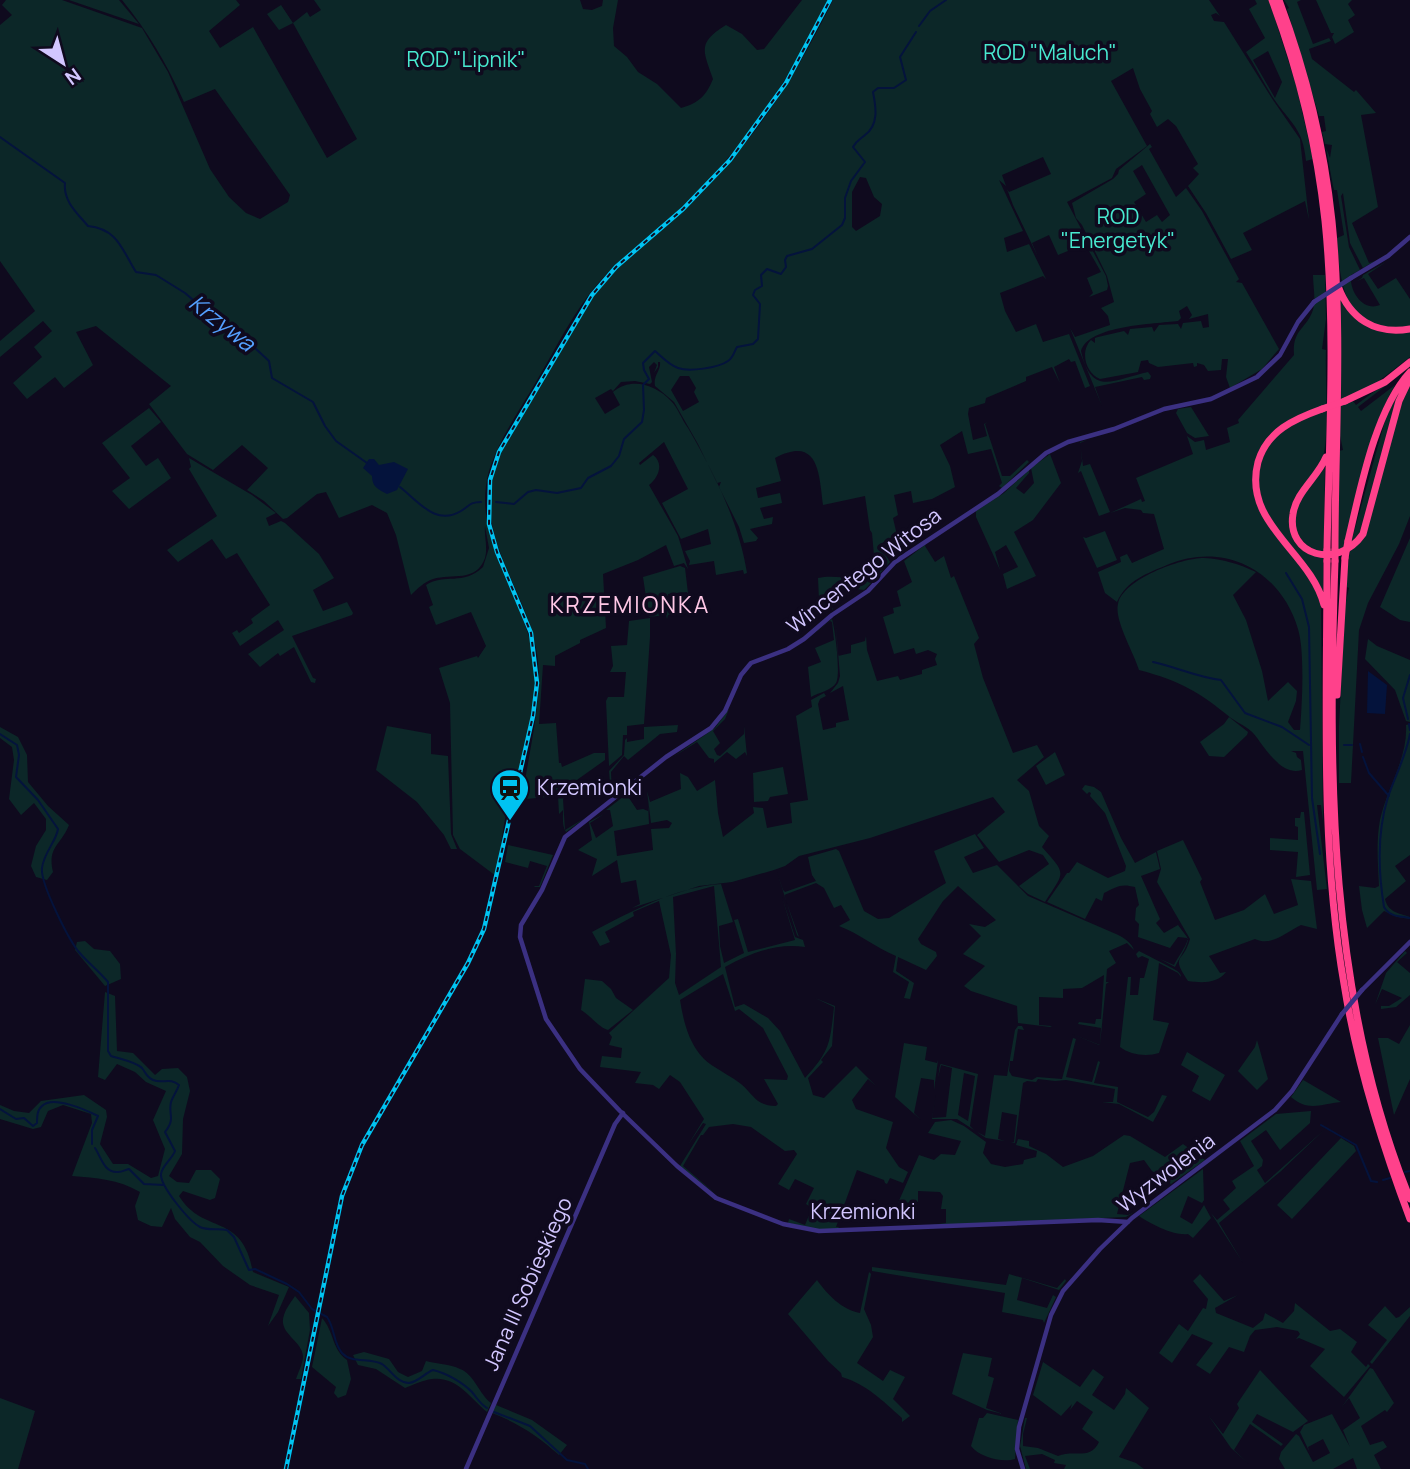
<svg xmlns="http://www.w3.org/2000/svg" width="1410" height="1469" font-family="Manrope,sans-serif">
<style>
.green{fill:#0c2728;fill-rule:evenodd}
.water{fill:#04133c}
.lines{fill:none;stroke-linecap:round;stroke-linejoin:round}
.stream{stroke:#04133c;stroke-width:2}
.minor{stroke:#3b3082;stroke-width:4.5}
.highway{stroke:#ff418b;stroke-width:7}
.rail-casing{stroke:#00c3f1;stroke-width:4.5}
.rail{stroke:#0f0a1e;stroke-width:2;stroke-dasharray:5;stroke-linecap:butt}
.minor-bridge{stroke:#3b3082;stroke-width:4.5}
.highway-bridge{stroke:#ff418b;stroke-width:7}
.labels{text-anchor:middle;stroke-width:7;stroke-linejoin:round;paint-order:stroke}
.park-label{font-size:21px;fill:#48ead0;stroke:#0f0a1e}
.street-label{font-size:21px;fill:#d2c6ff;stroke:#0f0a1e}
.poi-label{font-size:21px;fill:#d2c6ff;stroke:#0f0a1e;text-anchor:start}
.water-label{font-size:23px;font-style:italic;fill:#54a0ff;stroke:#0f0a1e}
.neighbourhood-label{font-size:23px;letter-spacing:2px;fill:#ffc8e6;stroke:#0f0a1e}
</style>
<rect width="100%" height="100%" fill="#0f0a1e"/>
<path class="green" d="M 6,0 L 62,0 L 142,28 L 168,72 L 210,169 L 229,197 L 246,213 L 260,219 L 288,202 L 290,195 L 215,89 L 184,102 C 167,64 148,32 122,0 L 236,0 L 240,5 L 209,31 L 220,48 L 253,27 L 327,158 L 357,139 L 293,23 L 279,30 L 267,14 L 281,5 L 293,23 L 307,12 L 310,17 L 321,10 L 314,0 L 580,0 L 583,9 L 592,10 L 602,6 L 603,0 L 618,0 L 613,28 L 614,46 L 627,57 L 638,72 L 657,84 L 681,108 C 699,103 706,96 713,79 C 703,50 697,43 726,25 L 742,34 L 757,50 L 764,49 L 802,0 L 828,0 C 796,68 757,128 706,183 C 674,219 633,245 601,280 C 574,310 556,348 536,382 C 519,411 499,439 489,471 C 470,539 525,597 535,662 C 542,711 517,770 506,815 C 501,836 501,857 496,876 L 460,849 L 453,835 L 450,703 L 439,668 L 477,656 L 478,658 L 486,646 L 471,612 L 436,625 L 429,607 L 433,605 L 426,585 C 445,573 463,586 483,567 L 489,548 L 485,526 C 484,536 488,547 485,558 C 476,583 452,573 433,579 C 424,582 417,589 411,595 L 396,535 L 387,513 L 372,505 L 339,518 L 326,492 L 317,494 L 287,518 L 283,519 L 264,501 L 247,490 L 268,468 L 242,445 L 213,470 L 187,454 L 149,404 L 171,386 L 96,326 L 76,332 L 93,365 L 64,388 L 55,377 L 27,399 L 13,383 L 42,357 L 34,347 L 52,331 L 43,321 L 0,357 L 0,341 L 35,311 L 0,261 L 0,25 L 12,15 L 2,5 Z
M 69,0 L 119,0 L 139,24 Z
M 833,0 L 1209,0 L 1220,16 L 1216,13 L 1211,15 L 1214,21 L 1224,22 L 1273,100 L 1300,139 L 1309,220 L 1305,201 L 1243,233 L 1252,250 L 1231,259 L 1206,213 L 1188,186 L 1199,174 L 1193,168 L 1198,164 L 1176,126 L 1168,119 L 1157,127 L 1150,114 L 1152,111 L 1140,89 L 1133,68 L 1111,81 L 1147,146 L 1116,169 L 1112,178 L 1067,202 L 1106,276 L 1108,286 L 1107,290 L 1089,297 L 1093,293 L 1087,278 L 1101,272 L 1085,244 L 1058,255 L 1049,235 L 1032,243 L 1038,257 L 1013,205 L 1007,189 L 1009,192 L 1051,174 L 1043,157 L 1002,175 L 1006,186 L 999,180 L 1023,231 L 1004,238 L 1007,252 L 1029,244 L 1046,279 L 1043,276 L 1000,293 L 1005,311 L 1016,332 L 1036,324 L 1043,342 L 1069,334 L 1090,386 L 1085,388 L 1075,361 L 1071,362 L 1069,359 L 1054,367 L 1060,383 L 1052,367 L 1026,377 L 1026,381 L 986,398 L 985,403 L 969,408 L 968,414 L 973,440 L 987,436 L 984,424 L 988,422 L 985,424 L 1002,476 L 1010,476 L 1027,460 L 1029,462 L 1002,488 L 999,486 L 1002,483 L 991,449 L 968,454 L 962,431 L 940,445 L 950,466 L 955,487 L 932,499 L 913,503 L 911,491 L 894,495 L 898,515 L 893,518 L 896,531 L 901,531 L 879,545 L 890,562 L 876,578 L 872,533 L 870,530 L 865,496 L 823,505 C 819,474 819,435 775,458 L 781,481 L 756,488 L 758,498 L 780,493 L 782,503 L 760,508 L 764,519 L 773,517 L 772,524 L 750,529 L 758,538 L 756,541 L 744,543 L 739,527 L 719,487 L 721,482 L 717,483 L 698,444 L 674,402 L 655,386 C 653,375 661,371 660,362 L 658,362 L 658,367 L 654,373 L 657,365 L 654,362 L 649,367 L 652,382 L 650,384 L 635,381 L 621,382 L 613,391 L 611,389 L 595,398 L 605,414 L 620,405 L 613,392 C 631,377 655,384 671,401 C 678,408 682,420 688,428 C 714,473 739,522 747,573 L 744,574 L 743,570 L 716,575 L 714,561 L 689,565 L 690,561 L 685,551 L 711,544 L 708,529 L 681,539 L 662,503 L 688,489 L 664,442 L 639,463 L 640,465 L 653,455 C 664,463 659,477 649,485 L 678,536 L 688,569 L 684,563 L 674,566 L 666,545 L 638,560 L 603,574 L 606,628 L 580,640 L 580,643 L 555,656 L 555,666 L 543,665 L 539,724 L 556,723 L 559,763 L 561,763 L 562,767 L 594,753 L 605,753 L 605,760 L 567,787 L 570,792 L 563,799 L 565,830 L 585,818 L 566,832 C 562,826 563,818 563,810 L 559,814 L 558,796 L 526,799 L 523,794 C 529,749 545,693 536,648 C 524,588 479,541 492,477 C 499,445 518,419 534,392 C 557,355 576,313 605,280 C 621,262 641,247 660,231 C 685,209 709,186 731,160 C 773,112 805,57 833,0 ZM 860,177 L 866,178 L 874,197 L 882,204 L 880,216 L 856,231 L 852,227 L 852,192 ZM 680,376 L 689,376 L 696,388 L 694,392 L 699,402 L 683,411 L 671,390 Z
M 1255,0 L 1269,0 L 1296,85 L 1313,159 L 1306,161 C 1303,128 1291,124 1274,99 C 1264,84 1256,67 1246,52 L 1265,38 L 1249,9 L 1257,4 ZM 1268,51 L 1282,82 L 1275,98 L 1253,60 Z
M 1284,0 L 1301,0 L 1297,2 L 1313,44 L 1329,38 L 1331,41 L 1309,49 L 1312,59 L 1354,92 L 1356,90 L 1376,113 L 1361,115 L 1378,207 L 1352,223 L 1369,263 L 1375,261 L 1363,268 L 1350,243 L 1343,193 L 1341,196 L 1349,247 L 1360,270 L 1351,275 C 1349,291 1363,312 1380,305 L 1364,278 L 1357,281 L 1362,278 L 1363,275 L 1386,262 L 1368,274 L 1378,289 L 1396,278 L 1410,299 L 1410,327 C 1346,334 1340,289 1337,238 L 1344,235 L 1337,190 L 1334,190 L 1333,186 L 1326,148 L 1330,158 L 1332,145 L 1325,144 L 1322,132 L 1326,131 L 1324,116 L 1319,116 L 1287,9 L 1289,8 Z
M 1316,0 L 1352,0 L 1348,4 L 1355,15 L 1348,20 L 1354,32 L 1335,44 L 1332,37 L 1334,33 L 1331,33 Z
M 1150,144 L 1152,147 L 1149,149 L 1176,197 L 1186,188 L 1202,211 L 1239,279 L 1236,282 L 1242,283 L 1279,349 L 1262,369 L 1230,388 L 1226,377 L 1228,359 L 1222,359 L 1221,370 L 1208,371 L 1204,365 L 1197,363 L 1197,366 L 1194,367 L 1193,363 L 1158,367 L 1149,363 L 1148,360 L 1141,361 L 1138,372 L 1100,379 C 1085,373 1080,351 1091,340 L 1095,343 L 1095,338 L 1098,337 L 1124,331 L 1128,335 L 1130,329 L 1152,327 L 1154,332 L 1159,325 L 1178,324 L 1181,329 L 1183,323 L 1201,321 L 1203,328 L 1209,327 L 1208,314 L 1189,319 L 1192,315 L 1187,306 L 1179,311 L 1181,318 L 1178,321 C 1154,324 1089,325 1081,351 C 1092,397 1112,380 1148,372 L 1151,376 L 1150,379 L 1144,380 L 1142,377 L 1095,387 L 1102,406 L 1070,328 L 1075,337 L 1110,325 L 1108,316 L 1101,308 L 1114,302 L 1107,276 L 1082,225 L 1076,218 L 1072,203 L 1113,179 L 1118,174 L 1119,170 ZM 1142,165 L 1170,215 L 1162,222 L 1157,215 L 1146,222 L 1134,202 L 1146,194 L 1133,171 Z
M 1313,275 L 1325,275 L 1326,319 L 1322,349 L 1326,350 C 1325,379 1329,426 1324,453 C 1317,482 1279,502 1294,535 C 1299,548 1311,553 1323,557 L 1324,594 C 1318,585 1314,575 1308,566 C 1280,530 1239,499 1267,449 C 1276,431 1294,419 1313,413 L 1313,409 C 1289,418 1266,432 1258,458 C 1238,523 1304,547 1321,601 L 1323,821 L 1321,805 L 1317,805 L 1327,889 L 1317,890 L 1303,751 L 1291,751 L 1296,753 L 1297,757 L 1301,760 L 1302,770 C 1281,777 1264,746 1254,734 C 1248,727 1238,723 1231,718 C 1199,692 1181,681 1139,670 C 1134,653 1114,620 1118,604 C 1123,579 1181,558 1204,558 C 1223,559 1239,564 1256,572 L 1233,595 L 1246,620 L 1262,671 L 1268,701 L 1288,682 L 1297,691 L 1296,701 L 1288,722 L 1294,730 L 1300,730 C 1302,705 1305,652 1298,629 C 1280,569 1223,541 1167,565 C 1146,574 1127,580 1117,602 L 1105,593 L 1098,572 L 1121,562 L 1120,557 L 1127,554 L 1132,563 L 1164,549 L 1154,514 L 1143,513 L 1141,510 L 1125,508 L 1110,513 L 1141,499 L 1142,502 L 1145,501 L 1136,478 L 1193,454 L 1187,436 L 1195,442 L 1204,440 L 1206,450 L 1230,442 L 1227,428 L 1239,423 L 1238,420 L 1294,355 C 1292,329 1306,330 1313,310 C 1316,299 1313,286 1313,275 Z
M 1339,295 L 1365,325 L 1410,331 L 1410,357 L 1353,401 L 1356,405 L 1410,365 L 1410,367 L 1358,407 L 1361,411 L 1395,385 C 1370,429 1355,489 1352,539 L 1386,417 L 1400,390 L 1363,529 C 1358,536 1353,545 1345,549 C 1322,559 1292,544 1295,517 C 1297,498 1314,480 1325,464 L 1324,550 L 1337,549 L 1339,451 L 1343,450 L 1339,431 Z
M 1410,381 L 1410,516 L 1399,544 L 1368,603 L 1359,630 L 1351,783 L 1339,783 L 1339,726 L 1345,606 L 1349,588 L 1345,586 L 1350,551 L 1359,543 L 1401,401 Z
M 1191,407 L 1209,436 L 1195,438 L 1187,433 L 1176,413 L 1178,409 Z
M 149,408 L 161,422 L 131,446 L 146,466 L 158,458 L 171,478 L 129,509 L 112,491 L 130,478 L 102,443 Z
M 1087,440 L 1080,443 L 1083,466 L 1090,464 L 1110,512 L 1099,516 L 1081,471 L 1078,473 L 1082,461 L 1080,442 Z
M 1050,454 L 1061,483 L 1033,520 L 1014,532 L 1036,576 L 1007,589 L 1003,574 L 1018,567 L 1006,545 L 995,552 L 1000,570 L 976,517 L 976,511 L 1004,493 L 1029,470 L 1029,473 L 1016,488 L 1024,494 L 1034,483 L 1031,468 Z
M 189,458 L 252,495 L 276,513 L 266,518 L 269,526 L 281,521 L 285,523 L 319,554 L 334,578 L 313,590 L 323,611 L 347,602 L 353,613 L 352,615 L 292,636 L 313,678 L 316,679 L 315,683 L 311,682 L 294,647 L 280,656 L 278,653 L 260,667 L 248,654 L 284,630 L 278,620 L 240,646 L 232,633 L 237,630 L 239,633 L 253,623 L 251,619 L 270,605 L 237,553 L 226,559 L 212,539 L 178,562 L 167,550 L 217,516 L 189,469 L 191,467 Z
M 1105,531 L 1117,560 L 1097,568 L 1083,537 L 1086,538 Z
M 1410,538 L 1410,622 L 1400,620 L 1380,607 Z
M 926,544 L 925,546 L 935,562 L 944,556 L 951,578 L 954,576 L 979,638 L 974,644 L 983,678 L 1013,753 L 1037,745 L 1044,757 L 1017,780 L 1029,791 L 1039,826 L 1049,836 L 1042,847 C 1067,875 1065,871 1045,902 L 1028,894 L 1019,886 L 1049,864 L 1043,855 L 1029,850 L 999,862 L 977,835 L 1005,812 L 993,797 L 870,838 L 799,856 L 785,866 L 774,870 L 732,882 L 699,886 L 632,908 L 640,904 L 636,880 L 621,883 L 617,860 L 592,876 L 597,859 L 578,850 L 592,840 L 589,822 L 604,814 L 590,823 L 596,838 L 613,826 L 610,810 L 606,810 L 628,793 L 627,795 L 637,810 L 643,809 L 648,811 L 648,803 L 649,824 L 614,831 L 617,856 L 653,850 L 651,829 L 669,828 L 672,823 L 667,820 L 651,823 L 647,791 L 650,802 L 681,789 L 680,773 L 688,777 L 697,791 L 715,780 L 718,813 L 723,837 L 754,813 L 753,807 L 763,808 L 767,828 L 792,823 L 790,803 L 808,800 L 796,716 L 812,707 L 811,700 L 824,693 L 826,696 L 820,699 L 818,704 L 823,730 L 836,727 L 836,723 L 849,720 L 843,686 L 830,693 L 838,683 L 840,676 L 835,616 L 838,656 L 851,653 L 851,645 L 865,641 L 866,636 L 867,650 L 877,681 L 898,676 L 900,680 L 922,674 L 922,670 L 937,665 L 935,659 L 937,654 L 928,650 L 916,654 L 914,648 L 894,654 L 883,617 L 894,613 L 893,608 L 901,606 L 897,591 L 912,582 L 904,561 Z
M 680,566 L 685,568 L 690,610 L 687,592 L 668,594 L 669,612 L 677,614 L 668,615 L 667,619 L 666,615 L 649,617 L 643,577 Z
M 873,569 L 873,581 L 864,590 L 847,588 L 838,591 L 834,598 L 835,605 L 832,605 L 833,610 L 831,608 L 832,597 L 829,597 L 829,605 L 826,607 L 819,600 L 818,578 C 837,574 853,582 872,575 Z
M 650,618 L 650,637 L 644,724 L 627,726 L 627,735 L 623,735 L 622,755 L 609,766 L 606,701 L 608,697 L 624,697 L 626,672 L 610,672 L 613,666 L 611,646 L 627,645 L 629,621 Z
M 832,619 C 835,629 841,675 836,683 C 832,690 818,693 811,697 L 808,667 L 821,662 L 815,648 L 834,640 L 832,622 L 830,621 L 801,645 Z
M 1368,639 L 1377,646 L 1410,660 L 1410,722 L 1406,721 L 1395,690 L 1365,659 Z
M 729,709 L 725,719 L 713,731 L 720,743 L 714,749 L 717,755 L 720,756 L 744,734 L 744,726 L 747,756 L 745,752 L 736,759 L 727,752 L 714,763 L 714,759 L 709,758 L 697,742 L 673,757 L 715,728 Z
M 1229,717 L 1248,732 L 1247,735 L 1224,757 L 1209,756 L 1200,742 L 1224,724 Z
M 1410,724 L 1410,855 L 1395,866 L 1406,881 L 1385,899 C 1388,912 1398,913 1410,917 L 1410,919 L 1397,917 L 1384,911 L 1367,928 L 1362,910 L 1359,886 L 1375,888 L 1379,886 C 1378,864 1376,841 1380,820 C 1387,788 1408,758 1406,725 Z
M 678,725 L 677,732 L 660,734 L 628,760 L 624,756 L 611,772 L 612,796 L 613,797 L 628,785 L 614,798 L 612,797 L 611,795 L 609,771 L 624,755 L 625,740 L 627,738 L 627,742 L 644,739 L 644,727 Z
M 387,726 L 431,734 L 431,754 L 448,756 L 451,834 L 457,849 L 451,849 L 444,835 L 417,802 L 376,770 Z
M 0,727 L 18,737 L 27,755 L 28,782 L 48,806 L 69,825 C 61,845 47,847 53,872 L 47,880 L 36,877 L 31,866 L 36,846 L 46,830 L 46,819 L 34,803 L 21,815 L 9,799 L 14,760 L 12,747 L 0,738 Z
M 1055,752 L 1065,775 L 1046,785 L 1036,766 Z
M 783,767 L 788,794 L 770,797 L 768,801 L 754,802 L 753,773 Z
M 1085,785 L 1094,787 L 1101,792 L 1121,838 L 1135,863 L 1156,852 L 1160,869 L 1141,876 L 1160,919 L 1156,923 L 1164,933 L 1178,925 L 1187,937 L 1188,940 C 1186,949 1179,958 1175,967 L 1160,959 L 1174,965 C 1178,956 1186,948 1188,938 L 1178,937 L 1170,948 L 1138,937 L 1139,924 L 1135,920 L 1136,908 L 1139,905 L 1135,887 C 1121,883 1116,887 1104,893 L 1102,901 L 1096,898 L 1085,919 L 1047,902 L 1067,873 L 1069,873 L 1077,862 L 1108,878 L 1125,871 L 1126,866 L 1105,813 L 1090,796 L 1091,793 L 1089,792 L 1087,794 L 1082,789 Z
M 1301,812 L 1304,812 L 1310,875 L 1296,877 L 1298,852 L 1270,850 L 1270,838 L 1298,840 L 1298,827 L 1295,826 L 1295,818 L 1300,818 Z
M 975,834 L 984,848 L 964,857 L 973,873 L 997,865 L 1028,896 L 1116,934 C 1123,937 1132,943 1134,950 L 1127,943 L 1109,951 L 1116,963 L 1107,969 L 1106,982 L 1109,982 L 1106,984 L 1100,1045 L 1099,1045 L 1072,1034 L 1100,1045 L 1101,1028 L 1078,1024 L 1079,1022 L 1095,1024 L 1096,1019 L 1101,1019 L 1104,975 L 1082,988 L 1063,989 L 1063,998 L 1039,997 L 1039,1025 L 1052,1026 L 1050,1027 L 1018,1023 L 1017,1006 L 971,991 L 964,986 L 985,966 L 963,954 L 981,936 L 969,924 L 985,927 L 996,920 L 958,886 L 943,901 L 918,939 L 921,944 L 936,952 L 937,956 L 926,970 L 898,957 L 896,971 L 914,983 L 910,999 L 904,998 L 909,982 L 893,972 L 896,956 C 875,947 860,934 839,926 L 850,920 L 841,905 L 834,908 L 824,888 L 816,883 L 784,895 L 799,937 L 797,935 L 777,872 L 783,890 L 785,892 L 816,881 L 812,875 L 808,857 L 836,849 L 839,851 L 864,911 L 878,919 L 889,918 L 946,883 L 934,851 Z
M 1183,840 L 1202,879 L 1200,882 L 1215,920 L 1244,910 L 1265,894 L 1274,914 L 1298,905 L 1291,879 L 1311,881 L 1317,929 L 1301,925 C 1286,932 1272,947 1255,939 L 1209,956 L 1220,973 L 1226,972 C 1217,984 1201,983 1188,981 C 1170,954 1183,964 1190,939 L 1157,882 L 1161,869 L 1157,851 Z
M 508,845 L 553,855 L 540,887 L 534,887 L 535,886 L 539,886 L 547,866 L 530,861 L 528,868 L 505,862 Z
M 721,884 L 733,922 L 719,926 L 720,946 L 724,963 L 744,953 L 734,920 L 738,919 L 748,952 L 795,940 L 782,897 L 795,937 L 803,940 L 805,947 C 775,943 751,953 725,967 L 735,1007 L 744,1004 L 768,1018 L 780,1031 L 805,1078 C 830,1051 830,1043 834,1007 L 815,998 L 835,1006 L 832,1046 L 821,1060 L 823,1062 L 808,1078 L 813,1095 L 824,1098 L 856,1066 L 876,1086 L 868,1079 L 852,1100 L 856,1109 L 893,1122 L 886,1148 L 899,1167 L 908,1172 L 903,1183 L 890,1178 L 887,1184 L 885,1183 L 884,1180 L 857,1170 L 836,1227 L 839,1227 L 838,1229 L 816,1229 L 788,1223 L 789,1219 L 805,1225 L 812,1208 L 806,1204 L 814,1188 L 795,1179 L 789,1190 L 778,1184 L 797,1154 L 794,1150 L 785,1151 L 751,1127 L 733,1124 L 709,1127 L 703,1135 L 701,1135 L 683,1166 L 717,1195 L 680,1166 L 706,1124 L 703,1123 L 688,1145 L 704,1119 L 680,1082 L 670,1075 L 659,1089 L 653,1085 L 635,1083 L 641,1072 L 600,1067 L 602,1056 L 621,1058 L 622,1048 L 609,1045 L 612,1037 L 609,1033 L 669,978 L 671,955 L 659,901 L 633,912 L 634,916 L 605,932 L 610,942 L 600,946 L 592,932 C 632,911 676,887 721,884 ZM 714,886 L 721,967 L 679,995 L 675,983 L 676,954 L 673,897 ZM 723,974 L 735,1011 L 739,1009 L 763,1028 L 788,1076 L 787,1080 L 764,1079 L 778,1104 L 776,1106 C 755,1105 755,1096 741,1084 C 732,1077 722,1072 713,1066 C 691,1052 684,1025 680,1000 Z
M 85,941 L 94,949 L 110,951 L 120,964 L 121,979 L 105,986 L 75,950 L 77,942 Z
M 1139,951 L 1174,969 C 1177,971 1181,973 1181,977 L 1178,973 L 1159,963 L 1153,1020 L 1169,1023 L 1159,1053 C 1147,1057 1130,1055 1120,1047 L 1128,977 L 1131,977 L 1130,995 L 1138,995 L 1140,978 L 1144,978 L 1149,959 L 1142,956 L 1138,958 L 1136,954 Z
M 1405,951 L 1407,953 L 1397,962 L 1410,973 L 1410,995 L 1396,1007 L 1381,1009 L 1381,1006 L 1389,1006 L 1402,998 L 1382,989 L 1375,1005 L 1386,973 Z
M 585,979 L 602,981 L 611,989 L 616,998 L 633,1010 L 608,1030 C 598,1027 591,1016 581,1010 Z
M 105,992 L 115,996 L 117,1051 L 133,1053 L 155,1075 L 162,1069 L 178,1068 L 187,1077 L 190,1091 L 183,1119 L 182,1154 L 169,1176 L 177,1182 L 189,1183 L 196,1170 L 211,1170 L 220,1179 L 215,1198 L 210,1200 L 183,1191 L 179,1196 C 204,1236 242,1211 253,1272 L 289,1287 L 278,1312 L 268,1326 L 279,1295 L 250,1285 L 223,1266 L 200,1242 L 190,1237 L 175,1219 L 171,1208 L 162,1227 L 151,1226 L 138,1220 L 135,1206 L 140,1192 C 118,1179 96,1178 72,1176 L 92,1123 L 91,1114 L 63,1105 L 48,1111 L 41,1127 L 33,1129 L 0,1119 L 0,1105 L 14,1111 L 29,1113 L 41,1101 L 84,1095 L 106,1110 L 107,1117 L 100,1144 L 113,1164 L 128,1164 L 151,1178 L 158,1176 L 165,1149 L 153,1120 L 166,1091 L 146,1082 L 135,1072 L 117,1064 L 105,1080 L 98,1077 Z
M 1410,1025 L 1410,1079 L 1394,1115 L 1378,1038 L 1388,1038 L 1399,1044 Z
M 1018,1026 L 1022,1026 L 1024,1030 L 1018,1029 L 1013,1061 L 1010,1061 L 1009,1071 L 1012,1076 L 1032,1080 L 1037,1077 L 1062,1079 L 1073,1038 L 1076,1039 L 1066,1077 L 1092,1082 L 1098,1061 L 1100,1062 L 1094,1083 L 1118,1087 L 1117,1102 L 1148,1117 L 1154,1112 L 1162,1095 L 1167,1096 L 1153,1122 L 1119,1104 L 1102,1102 L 1113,1102 L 1115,1089 L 1066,1080 L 1055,1081 L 1038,1079 L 1036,1082 L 1027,1081 L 1023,1083 L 1015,1143 L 1011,1142 L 1014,1142 L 1017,1115 L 1002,1112 L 998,1139 L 1005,1141 L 986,1138 L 977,1132 L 985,1136 L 994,1075 L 1007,1076 L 1015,1030 Z
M 1257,1040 L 1268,1079 L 1257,1090 L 1238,1071 L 1255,1047 Z
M 904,1043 L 927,1047 L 925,1060 L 937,1063 L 938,1060 L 934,1090 L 934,1080 L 921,1078 L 914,1113 L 921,1120 L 895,1097 Z
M 1187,1052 L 1225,1075 L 1210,1101 L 1192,1091 L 1199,1076 L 1181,1065 Z
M 940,1065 L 941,1064 L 978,1074 L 970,1126 L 974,1130 L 957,1119 L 932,1119 L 936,1094 L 932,1118 L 946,1117 L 952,1068 L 941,1065 L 938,1078 ZM 964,1073 L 975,1076 L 968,1121 L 958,1115 Z
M 1303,1080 L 1305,1081 L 1341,1102 C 1321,1104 1308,1112 1291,1097 Z
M 1311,1111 L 1310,1123 L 1280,1150 L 1266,1130 L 1251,1141 L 1263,1160 L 1262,1166 L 1257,1170 L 1265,1183 L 1324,1130 L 1280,1172 L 1219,1223 L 1243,1263 L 1211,1213 L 1217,1220 L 1230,1209 L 1223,1200 L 1236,1188 L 1232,1181 L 1254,1166 L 1240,1141 L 1276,1114 Z
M 951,1120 L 964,1126 L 986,1142 L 983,1153 L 991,1164 L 1005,1167 L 1023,1164 L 1024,1160 L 1036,1157 L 1037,1151 L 1016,1145 L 1018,1139 L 1029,1141 L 1029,1146 L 1046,1154 L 1063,1167 L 1093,1156 L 1124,1135 L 1130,1136 L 1165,1157 L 1183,1144 L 1205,1160 L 1171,1184 L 1152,1171 L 1144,1160 L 1130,1163 L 1117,1214 L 1128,1215 L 1134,1212 L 1126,1217 L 922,1226 L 946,1223 L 946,1209 L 941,1209 L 943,1196 L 940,1192 L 918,1191 L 918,1202 L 898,1203 L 919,1155 L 934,1160 L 941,1154 L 955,1155 L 961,1141 L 928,1133 L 935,1122 Z
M 1341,1138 L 1354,1146 L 1356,1151 L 1292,1219 L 1277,1205 Z
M 1203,1169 L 1204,1200 L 1202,1203 L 1188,1196 L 1180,1217 L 1192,1224 L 1204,1205 L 1211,1218 L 1193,1238 L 1188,1234 C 1174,1236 1151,1224 1139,1216 Z
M 872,1267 L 1006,1285 L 1009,1274 L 1057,1288 L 1065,1279 L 1066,1281 L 1059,1290 L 1022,1278 L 1017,1300 L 1047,1308 L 1053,1295 L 1056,1297 L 1044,1323 L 1043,1320 L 1002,1312 L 1005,1293 L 872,1271 Z
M 869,1272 L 871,1274 L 864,1309 L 871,1325 L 873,1337 L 857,1363 L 883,1381 L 890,1370 L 905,1377 L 893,1399 L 910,1416 L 902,1422 L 902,1418 C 883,1401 866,1384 842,1377 L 841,1373 L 828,1361 L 788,1314 L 817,1280 C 827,1294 842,1310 860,1313 Z
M 1200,1274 L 1224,1301 L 1238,1295 L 1215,1308 L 1216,1313 L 1253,1328 L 1263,1320 L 1265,1313 L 1283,1323 L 1294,1311 L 1295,1303 L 1330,1331 L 1340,1329 L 1357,1342 L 1351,1352 L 1366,1367 L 1368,1364 L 1370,1366 L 1344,1397 L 1310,1366 L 1325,1349 L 1299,1338 L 1296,1339 L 1300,1334 L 1298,1331 L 1277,1327 L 1255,1330 L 1250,1336 L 1244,1352 L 1229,1347 L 1210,1374 L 1196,1365 L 1213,1343 L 1192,1334 L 1172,1363 L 1159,1353 L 1179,1324 L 1188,1331 L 1203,1308 L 1206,1309 L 1208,1299 L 1193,1281 Z
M 295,1296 L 309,1313 L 310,1330 L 301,1379 L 296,1379 C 298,1373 302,1365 303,1358 C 304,1341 277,1334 284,1315 C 286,1308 292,1301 295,1296 Z
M 1385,1306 L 1396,1318 L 1399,1317 L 1410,1307 L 1410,1316 L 1372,1364 L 1370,1362 L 1387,1340 L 1368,1325 Z
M 322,1318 C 334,1331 332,1350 347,1360 L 351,1379 L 346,1395 L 338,1398 L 334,1393 L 336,1387 L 312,1367 Z
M 364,1352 L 389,1359 L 398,1372 L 408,1377 L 422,1371 L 426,1361 C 436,1364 450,1364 460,1369 C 474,1374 479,1394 491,1403 L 487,1412 C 470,1398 457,1376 432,1379 C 423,1380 413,1385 405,1388 L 376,1369 L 358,1365 L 353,1355 Z
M 963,1353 L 992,1358 L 988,1376 L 994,1378 L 986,1408 L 1003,1414 L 987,1410 L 952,1394 Z
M 1043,1362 L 1080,1387 L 1093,1369 L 1104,1377 L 1092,1395 L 1114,1410 L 1125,1394 L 1126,1388 L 1149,1408 L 1119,1457 L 1136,1463 L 1144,1469 L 1064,1469 L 1066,1465 L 1054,1463 L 1055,1460 L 1042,1454 L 1025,1456 L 1030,1469 L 1026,1469 L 1020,1446 L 1025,1418 L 1027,1418 L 1023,1434 L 1023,1446 L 1038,1448 L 1058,1456 C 1074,1449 1090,1461 1099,1442 L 1082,1429 L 1093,1412 L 1077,1401 L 1070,1410 L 1072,1404 L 1061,1416 L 1033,1395 Z
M 1370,1368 L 1373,1369 L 1394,1403 L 1387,1412 L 1385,1410 L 1361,1426 L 1370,1445 L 1383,1441 L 1387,1447 L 1374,1455 L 1381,1469 L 1357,1469 L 1353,1458 L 1333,1469 L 1285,1469 L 1279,1459 L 1276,1469 L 1281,1452 L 1296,1434 L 1299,1436 L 1313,1462 L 1330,1453 L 1323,1439 L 1308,1447 L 1309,1451 L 1300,1432 L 1304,1425 L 1332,1414 L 1350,1447 L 1343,1430 L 1360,1418 L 1349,1398 L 1341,1408 Z
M 1260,1370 L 1308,1421 L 1293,1432 L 1257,1414 L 1252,1422 L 1283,1444 L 1281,1446 L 1250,1424 L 1234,1450 L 1249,1464 L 1231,1448 L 1208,1415 L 1223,1434 L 1239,1408 L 1237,1404 Z
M 0,1398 L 35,1411 L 18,1469 L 0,1469 Z
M 496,1405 L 532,1420 L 567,1445 L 559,1455 C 538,1436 518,1423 492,1413 Z
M 987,1413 L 1018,1420 L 1015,1459 C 1002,1463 979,1457 971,1446 L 979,1418 L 983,1418 Z"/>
<path class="water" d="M 369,459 L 374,459 L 379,465 L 394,462 L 408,469 L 397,490 L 387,494 C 378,489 372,487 372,476 L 363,468 Z
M 1368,671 L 1387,685 L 1385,714 L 1367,713 Z"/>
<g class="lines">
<path class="stream" d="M 919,26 L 930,11 L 946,0
M 0,137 L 65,183 C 63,201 77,213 88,226 C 118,229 122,250 136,272 L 156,275 L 185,293 L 220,323 L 244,338 L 269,361 L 272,378 L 313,402 L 325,426 L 336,441 L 367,463
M 400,487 C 420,503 436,526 461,511 C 469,506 470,502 481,502
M 496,502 L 514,504 L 528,492 L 536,490 L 557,493 L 581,488 L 588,478 L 611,466 L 619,456 L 624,439 L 642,422 L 644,410 L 643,385 L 649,379 L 644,370 L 643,363 L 655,351 C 662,357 669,365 678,368 C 689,372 718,368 728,361 C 733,358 734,352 737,347 L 753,344 L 758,339 L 760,304 L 753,295 L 755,290 L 762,286 L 761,275 L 767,269 L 781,274 L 786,267 L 785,260 L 787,256 L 812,249 L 842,225 L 845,218 L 845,198 L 851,181 L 865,162 L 853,147 C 856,141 859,140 865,135 C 879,125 876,107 873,92 L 878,88 L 894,88 L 906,80 L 900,57 L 916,32
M 1286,573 L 1302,599 L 1309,627 L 1312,798 L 1320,854
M 1153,662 C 1176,667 1197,677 1221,680 L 1245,713 L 1282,727 L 1309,745
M 1408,719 L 1403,698 L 1410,675
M 1409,724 L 1410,730
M 0,734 L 17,745 L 19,755 L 16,777 L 38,800 L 58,829 C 56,842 44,852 42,868 C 40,883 68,938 78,951 C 87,962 99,971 108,982 L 108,1051 L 111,1056 C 120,1059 136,1062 142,1068 C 146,1073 146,1077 153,1080 C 163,1084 170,1077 179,1085 C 177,1091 173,1096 171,1102 C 168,1115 176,1118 165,1132 L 175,1151 C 172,1159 162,1166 161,1174 C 160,1186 189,1221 200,1227 C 208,1231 218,1228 227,1230 L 234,1237 L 249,1270 L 255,1269 L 287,1284 L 299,1292 L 312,1309 L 327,1317 C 335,1328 333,1343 342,1353 C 352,1364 369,1357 382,1364 C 391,1370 397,1383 409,1383 C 418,1382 425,1373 433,1370 C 446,1373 462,1382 472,1392 C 477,1398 480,1404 487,1408
M 1410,734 C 1406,756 1395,776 1388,797 C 1377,832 1378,870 1384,907 C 1390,917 1399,916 1410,918
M 1360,744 L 1362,752
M 1344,745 L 1352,745
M 1363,757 L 1369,773 L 1389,796
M 0,1109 L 16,1119 L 24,1118 L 33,1126 L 37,1123 C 37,1117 37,1110 42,1106 C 53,1095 86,1110 98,1116 L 92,1130 L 92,1144
M 1321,1125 L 1356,1145 L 1371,1181 L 1377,1182
M 95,1148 C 101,1157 104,1173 118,1172 C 122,1172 125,1170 129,1169 L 144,1184 L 164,1185
M 1405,1172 L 1410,1171
M 1383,1180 L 1390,1178
M 494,1412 L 530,1426 L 567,1460 L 585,1464 L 588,1469"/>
<path class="minor" d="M 1351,278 L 1388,256 L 1410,237
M 1362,990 L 1410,942
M 1128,1222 L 1098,1220 L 819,1231 L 783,1224 L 716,1198 L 677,1166 L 620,1111 L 580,1069 L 546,1019 L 520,937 L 521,925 L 542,890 L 565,837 L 666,757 L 711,728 L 725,711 L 741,675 L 751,663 L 788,649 L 804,639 L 832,615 L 868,591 L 895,562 L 998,494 L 1046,453 L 1068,442 L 1114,429 L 1164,409 L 1211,399 L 1257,377 L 1280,355 L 1298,322 L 1314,302
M 466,1469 L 615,1124 L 623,1113
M 1023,1469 L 1017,1449 L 1019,1427 L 1051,1315 L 1063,1291 L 1100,1249 L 1132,1218 L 1275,1110 L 1292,1091 L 1342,1014"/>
<path class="highway" d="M 1272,0 C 1299,72 1317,145 1325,221 C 1336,327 1329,443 1327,550
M 1279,0 C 1306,72 1324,145 1332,221 C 1343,330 1335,441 1335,550
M 1338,286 C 1350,319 1375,335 1410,329
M 1345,401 L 1385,382 L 1410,362
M 1322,409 C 1294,419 1267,431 1258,462 C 1242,524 1311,552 1324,605
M 1326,457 C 1318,477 1296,492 1293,514 C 1286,555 1337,571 1363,534 L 1399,401 L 1410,378
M 1348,541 C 1360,491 1375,410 1410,372
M 1327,561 C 1327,701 1320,846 1344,984 C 1357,1065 1381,1142 1410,1219
M 1335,561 C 1328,775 1328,998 1410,1199
M 1337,695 L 1345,558"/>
<defs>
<path id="rail" d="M 286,1469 L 342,1196 L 362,1145 L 468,963 L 484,929 L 533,716 L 537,683 L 531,633 L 497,552 L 489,524 L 490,480 L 499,452 L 592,295 L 616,267 L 683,209 L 730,160 L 786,83 L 830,0"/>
</defs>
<use href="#rail" class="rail-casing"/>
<use href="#rail" class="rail"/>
<path class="minor-bridge" d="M 1314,302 L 1351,278
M 1342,1014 L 1362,990"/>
<path class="highway-bridge" d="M 1322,409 L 1345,401
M 1327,550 L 1327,561
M 1345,558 L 1348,541
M 1335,561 L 1335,550"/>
</g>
<defs>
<symbol id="station-pin" viewBox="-11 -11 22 30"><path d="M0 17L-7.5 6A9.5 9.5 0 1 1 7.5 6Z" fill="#00c3f1" stroke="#0f0a1e"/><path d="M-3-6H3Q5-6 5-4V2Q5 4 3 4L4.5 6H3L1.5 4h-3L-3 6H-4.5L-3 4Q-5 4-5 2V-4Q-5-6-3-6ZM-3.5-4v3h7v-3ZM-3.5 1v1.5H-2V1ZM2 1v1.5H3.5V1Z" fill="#111"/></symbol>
</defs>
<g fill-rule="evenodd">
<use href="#station-pin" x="488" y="766" width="44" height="60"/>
</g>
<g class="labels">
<g class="park-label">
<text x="1050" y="60">ROD "Maluch"</text>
<text x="466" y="67">ROD "Lipnik"</text>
<text x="1118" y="224">ROD<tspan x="1118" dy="24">"Energetyk"</tspan></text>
</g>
<g class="street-label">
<text transform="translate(864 571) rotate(-38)" y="7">Wincentego Witosa</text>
<text transform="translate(1166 1173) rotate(-37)" y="7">Wyzwolenia</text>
<text x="863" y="1219">Krzemionki</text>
<text transform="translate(528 1284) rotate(-66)" y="7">Jana III Sobieskiego</text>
</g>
<g class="poi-label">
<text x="537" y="795">Krzemionki</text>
</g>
<g class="water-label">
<text transform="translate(222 323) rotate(38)" y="8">Krzywa</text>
</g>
<g class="neighbourhood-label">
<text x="630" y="613">KRZEMIONKA</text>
</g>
</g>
<g transform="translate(63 63) rotate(144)" stroke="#0f0a1e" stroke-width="5" paint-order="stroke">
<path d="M0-5L12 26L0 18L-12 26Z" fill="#d2c6ff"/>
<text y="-10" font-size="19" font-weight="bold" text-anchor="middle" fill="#d2c6ff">N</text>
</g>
</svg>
